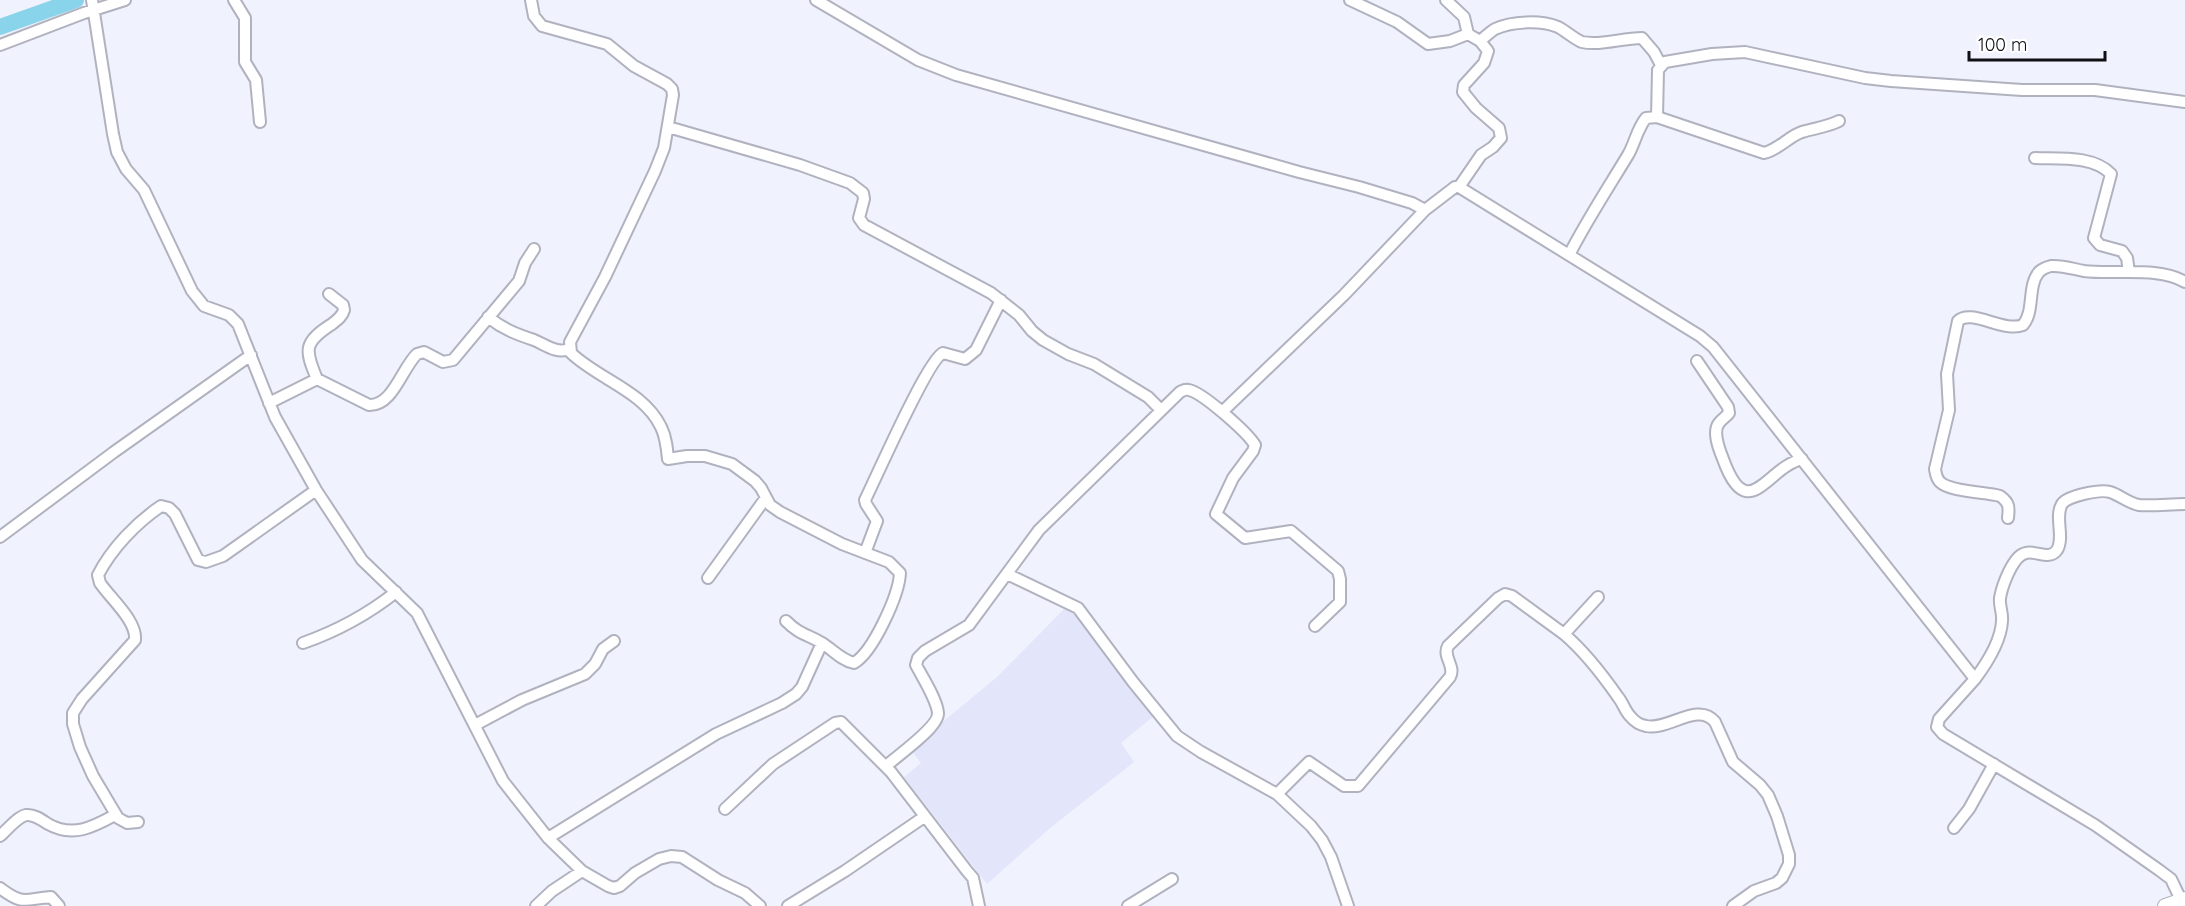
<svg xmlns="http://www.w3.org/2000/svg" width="2185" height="906" font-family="Quicksand,sans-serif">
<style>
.built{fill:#e3e6fb}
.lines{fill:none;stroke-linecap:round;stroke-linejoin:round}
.river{stroke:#89d4ea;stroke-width:16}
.minor-casing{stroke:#b0b2bf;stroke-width:14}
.tertiary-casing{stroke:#b0b2bf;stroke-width:16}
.minor{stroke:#fff;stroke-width:10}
.tertiary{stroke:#fff;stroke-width:14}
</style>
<rect width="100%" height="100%" fill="#f0f2fd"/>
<path class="built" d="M 1069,604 L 1155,715 L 1121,743 L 1134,762 L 1049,829 L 987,884 L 904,777 L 921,763 L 910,749 L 997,677 Z"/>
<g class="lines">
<path class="river" d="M 0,27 L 76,0"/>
<defs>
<path id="minor" d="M 92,0 L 113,134 L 117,152 L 126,169 L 144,190 L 192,291 L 204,306 L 229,315 L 238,324 L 275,417 L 316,490 L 362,560 L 417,613 L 503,781 L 548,838 L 582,871 L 608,886 L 614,888 L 620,886 L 635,873 L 659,859 L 671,856 L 682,857 L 718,880 L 745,893 L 760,906
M 234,0 L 245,18 L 245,62 L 256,80 L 260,122
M 531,0 L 534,16 L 542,26 L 607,44 L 634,66 L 667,84 L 672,89 L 673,95 L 664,148 L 655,171 L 605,277 L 570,342 L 571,353 C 598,379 644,391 661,427 C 666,437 667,448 668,459 L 687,456 L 705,456 L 732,464 L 755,481 L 761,488 L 770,505 L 780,512 L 842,544 L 889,562 L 900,573 C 899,595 873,652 854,663 C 841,660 833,650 822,643 C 807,634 800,635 786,621
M 816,0 L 918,60 L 956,75 L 1299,172 L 1359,187 L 1412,203 L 1425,210
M 1350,0 L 1397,22 L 1428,44 L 1450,41 L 1468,34 L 1480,41 L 1488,51 L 1484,63 L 1464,85 L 1463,92 L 1476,108 L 1499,128 L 1501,138 L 1493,147 L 1481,155 L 1459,187
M 1446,0 L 1464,17 L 1468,34
M 1480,41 C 1485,37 1490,32 1495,29 C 1512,21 1541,20 1558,27 C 1566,31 1574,39 1582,42 C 1600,46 1622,38 1642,38 L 1654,52 L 1661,65
M 0,45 L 84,13 L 125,0
M 1657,117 L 1764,153 C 1780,149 1789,136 1802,132 C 1815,128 1827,127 1839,121
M 668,127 L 800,165 L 850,183 L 863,193 L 864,199 L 859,218 L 864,225 L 991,293 L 1019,315 L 1032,331 L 1043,340 L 1068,354 L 1094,364 L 1148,397 L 1161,410
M 2035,158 C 2058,159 2093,155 2111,174 L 2094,238 L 2100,245 L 2122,251 L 2127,258 L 2129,272
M 1569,255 C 1587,220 1608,188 1628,155 C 1635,143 1637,129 1646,118 L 1657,117 L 1658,70 L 1665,62 L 1712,54 L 1745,52 L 1865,78 L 1891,81 L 2022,90 L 2095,90 L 2185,102
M 488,317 C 503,329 516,334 534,340 C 546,345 556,354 570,349
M 1697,361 L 1728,407 L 1729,413 C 1726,417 1722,419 1719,423 C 1712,432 1719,449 1723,459 C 1748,527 1766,468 1802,459
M 317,379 C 304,349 304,342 332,324 C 337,320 342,317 344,310 L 343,305 L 329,294
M 269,403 L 317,379 L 369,405 C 393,406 402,368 417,354 L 424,352 L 443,362 L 453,360 L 519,281 L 525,263 L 534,249
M 1222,412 L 1344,295 L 1425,210 L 1455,187 L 1459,187 L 1700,336 L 1713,347 L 1975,679 L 1939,719 L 1937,727 L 1943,734 L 2095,825 L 2159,870 L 2171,879 L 2181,900
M 2008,518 C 2009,508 2010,503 2000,496 C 1986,492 1950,492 1940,482 C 1936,478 1936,474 1935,469 L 1949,410 L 1947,374 L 1958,321 C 1971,308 2004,333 2023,325 C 2035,311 2027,286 2039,272 C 2042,269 2047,267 2051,266 C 2062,265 2073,269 2084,271 C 2114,275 2159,266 2185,282
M 0,537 L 114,452 L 251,355
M 865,553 L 877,521 L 866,504 L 865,500 C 876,478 928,359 943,353 L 965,359 L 976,350 L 1001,300
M 1007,574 L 1078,608 L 1133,682 L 1177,736 L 1201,752 L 1277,794 L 1311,826 L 1322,840 L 1331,857 L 1348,906
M 708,578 L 765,499
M 1564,634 C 1585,652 1602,674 1618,697 C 1623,703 1625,711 1630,716 C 1634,721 1640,725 1646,726 C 1668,731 1698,701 1715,722 L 1733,762 L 1760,785 L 1768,795 L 1777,816 L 1789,855 L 1789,864 L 1782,878 L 1776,883 L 1754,891 L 1733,906
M 303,643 C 337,631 367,615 396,592
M 1975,679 C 1987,663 2001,641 2002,621 C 2003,613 1999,606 2000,598 C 2002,586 2009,569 2016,560 C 2029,542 2047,564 2057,550 C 2065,537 2054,517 2062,504 C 2067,496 2100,489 2110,492 C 2120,495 2128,503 2139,505 C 2154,506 2170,504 2185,504
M 475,725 L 522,700 L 585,674 L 595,664 L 603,649 L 614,641
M 886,766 C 897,756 939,727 938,713 C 937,700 923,678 916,665 L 918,658 L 925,651 L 969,625 L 1039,530 L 1180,392 C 1184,390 1185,389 1189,390 C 1203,393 1247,432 1255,445 L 1253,451 L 1233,478 L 1216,514 L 1245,538 L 1291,531 L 1338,571 L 1340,579 L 1340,602 L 1315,626
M 1277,794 L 1309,762 L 1344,786 L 1358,786 L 1450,677 C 1456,666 1442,657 1448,646 L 1498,598 L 1505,594 L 1512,596 L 1564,634 L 1598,597
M 725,809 L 773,764 L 835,723 L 841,722 L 891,772 L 967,871 L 973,878 L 979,906
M 138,822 L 127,823 L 118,818 L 93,776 L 80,747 L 73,724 L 73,713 L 82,699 L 135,640 C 137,621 111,599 100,583 L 98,575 C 112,548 136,523 161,506 L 169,508 L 175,514 L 198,560 L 206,562 L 223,556 L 316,490
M 1954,828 L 1969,809 L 1994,764
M 0,836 C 7,830 17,817 26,815 C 34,814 42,820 48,824 C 73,838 93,827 115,815
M 548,838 L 716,734 L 782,703 L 796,694 L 802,687 L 822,643
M 0,888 C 24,906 24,899 51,897 L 59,906
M 536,906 L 552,891 L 582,871
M 788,906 L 845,871 L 924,817
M 1128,906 L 1172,879"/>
<path id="tertiary" d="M 2165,906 L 2185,899"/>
</defs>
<use href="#minor" class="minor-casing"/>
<use href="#tertiary" class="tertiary-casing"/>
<use href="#minor" class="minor"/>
<use href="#tertiary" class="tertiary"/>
</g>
<path d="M1969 51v9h136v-9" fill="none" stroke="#0f1014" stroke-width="3"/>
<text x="1978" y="51" font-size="18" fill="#0f1014" stroke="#ffffff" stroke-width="4.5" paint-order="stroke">100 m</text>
</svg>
